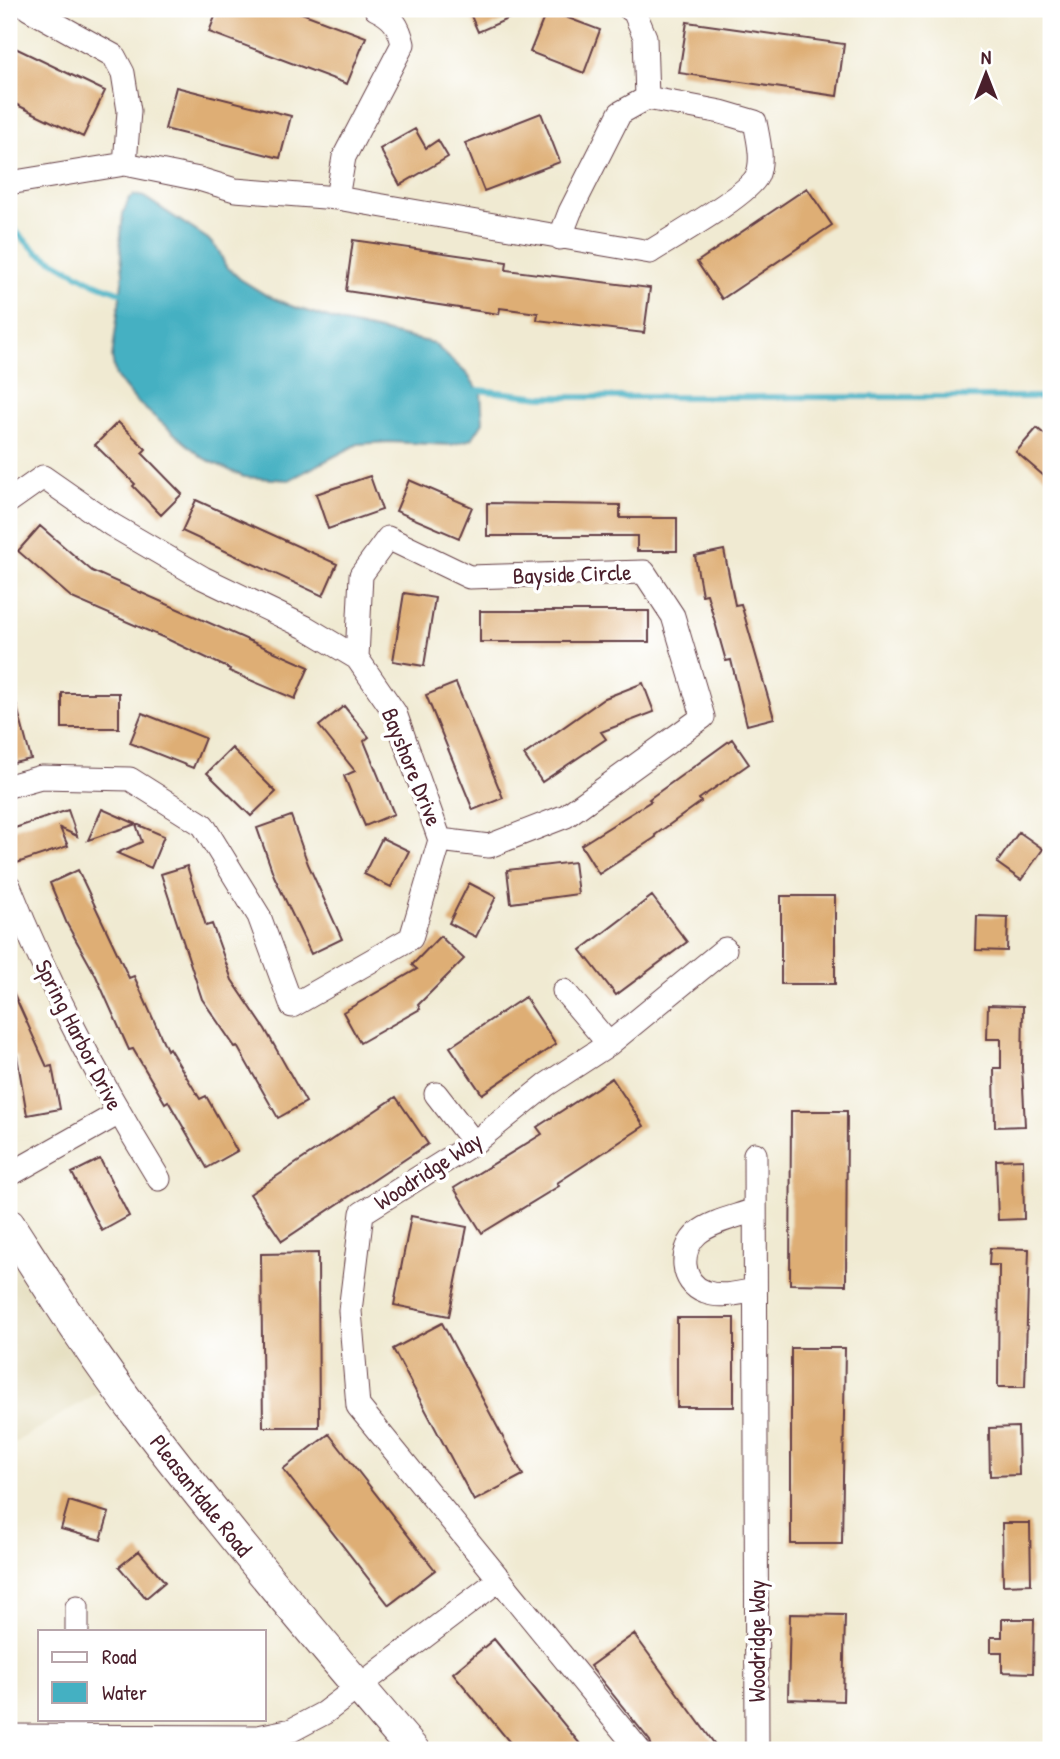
<svg xmlns="http://www.w3.org/2000/svg" width="1060" height="1759" font-family="'Patrick Hand',sans-serif">
<style>
.built{fill:#e3dbba}
.water{fill:#44b0c2;stroke:#476876;stroke-width:2}
.lines{fill:none;stroke-linecap:round;stroke-linejoin:round}
.stream{stroke:#44b0c2;stroke-width:6}
.building{fill:#deae75}
.minor-casing{stroke:#633d44;stroke-width:25}
.secondary-casing{stroke:#633d44;stroke-width:34}
.minor{stroke:#fff;stroke-width:23}
.secondary{stroke:#fff;stroke-width:32}
.labels{text-anchor:middle;stroke-width:7;stroke-linejoin:round;paint-order:stroke}
.street-label{font-size:23px;fill:#4a1f2b;stroke:#fff}
</style>
<rect width="100%" height="100%" fill="#fff"/>
<filter id="ink" filterUnits="userSpaceOnUse"><feTurbulence type="fractalNoise" baseFrequency=".0143" numOctaves="2"/><feDisplacementMap in="SourceGraphic" scale="14" xChannelSelector="R" yChannelSelector="G"/><feConvolveMatrix kernelMatrix="1 2 1 2 8 2 1 2 1" color-interpolation-filters="sRGB"/></filter>
<filter id="wash" filterUnits="userSpaceOnUse"><feTurbulence type="fractalNoise" baseFrequency=".00686" numOctaves="4" result="noise"/><feDisplacementMap in="SourceGraphic" scale="28" xChannelSelector="R" yChannelSelector="G"/><feGaussianBlur stdDeviation="1.57" result="paint"/><feColorMatrix in="noise" values="0 0 0 0 0 0 0 0 0 0 0 0 0 0 0 0 0 1.4 0 .05"/><feComposite in="paint" operator="in"/></filter>
<g filter="url(#wash)">
<rect width="100%" height="100%" fill="#f0ead2"/>
<path class="built" d="M 9,1241 L 104,1389 L 9,1446 Z"/>
<path class="water" d="M 135,195 L 144,197 L 208,239 L 219,251 L 225,265 L 240,279 L 266,295 L 291,306 L 344,323 L 433,343 L 467,374 L 481,394 L 483,422 L 472,439 L 451,445 L 389,442 L 358,444 L 289,480 L 244,477 L 203,458 L 136,401 L 116,377 L 112,358 L 123,274 L 120,244 L 123,214 L 129,198 Z"/>
<g class="lines">
<path class="stream" d="M 9,225 L 37,252 L 92,282 L 121,293
M 478,390 L 543,397 L 1051,397"/>
</g>
<g id="blocks">
<path class="building" d="M 218,9 L 291,9 L 366,37 L 347,84 L 209,32 Z
M 468,9 L 530,9 L 478,32 Z
M 547,10 L 600,30 L 584,73 L 530,52 Z
M 687,22 L 844,44 L 837,96 L 679,73 Z
M 9,45 L 105,91 L 83,137 L 9,101 Z
M 176,87 L 291,116 L 280,158 L 165,129 Z
M 541,113 L 560,162 L 484,191 L 465,143 Z
M 415,129 L 426,148 L 438,140 L 448,157 L 400,185 L 380,149 Z
M 807,188 L 832,225 L 722,299 L 697,262 Z
M 353,240 L 507,262 L 506,270 L 650,288 L 644,333 L 537,320 L 538,313 L 500,308 L 499,314 L 346,291 Z
M 118,422 L 146,449 L 142,453 L 182,494 L 161,515 L 133,486 L 135,484 L 95,445 Z
M 1037,428 L 1051,440 L 1051,482 L 1016,452 Z
M 370,476 L 382,510 L 328,529 L 316,494 Z
M 409,480 L 472,507 L 459,538 L 396,511 Z
M 196,500 L 337,564 L 323,596 L 182,531 Z
M 487,503 L 620,505 L 620,518 L 677,518 L 677,551 L 637,551 L 637,536 L 487,536 Z
M 40,526 L 92,571 L 309,667 L 295,699 L 229,671 L 230,669 L 167,639 L 72,598 L 18,551 Z
M 724,550 L 735,605 L 741,604 L 774,718 L 747,725 L 731,660 L 726,661 L 707,594 L 702,595 L 695,556 Z
M 404,593 L 435,598 L 424,666 L 393,661 Z
M 480,611 L 649,611 L 649,642 L 480,642 Z
M 456,683 L 503,798 L 473,810 L 426,695 Z
M 643,683 L 654,712 L 601,732 L 606,739 L 542,782 L 524,755 L 605,698 Z
M 62,693 L 119,693 L 119,728 L 62,728 Z
M 9,696 L 14,696 L 31,759 L 9,764 Z
M 344,706 L 369,737 L 364,741 L 394,814 L 365,826 L 344,776 L 355,771 L 319,726 Z
M 142,713 L 205,738 L 193,768 L 130,743 Z
M 732,739 L 749,764 L 699,799 L 701,802 L 655,835 L 656,837 L 599,874 L 581,845 L 651,801 L 649,799 Z
M 232,748 L 276,792 L 251,816 L 207,773 Z
M 102,809 L 164,836 L 151,868 L 117,853 L 142,842 L 136,824 L 88,840 Z
M 68,810 L 77,836 L 60,828 L 68,846 L 17,863 L 9,837 L 9,830 Z
M 291,816 L 308,864 L 342,939 L 311,954 L 274,876 L 257,828 Z
M 1019,832 L 1043,849 L 1021,880 L 997,863 Z
M 382,838 L 409,851 L 391,887 L 364,874 Z
M 574,862 L 578,894 L 511,903 L 507,870 Z
M 187,866 L 206,926 L 212,924 L 232,980 L 265,1029 L 306,1102 L 278,1118 L 237,1046 L 235,1047 L 202,999 L 161,874 Z
M 78,870 L 129,978 L 134,976 L 167,1050 L 169,1048 L 200,1099 L 206,1096 L 237,1151 L 207,1168 L 168,1101 L 165,1103 L 133,1049 L 129,1050 L 96,976 L 67,924 L 50,883 Z
M 469,883 L 496,897 L 476,937 L 449,923 Z
M 652,896 L 687,942 L 616,995 L 581,950 Z
M 781,896 L 835,896 L 835,984 L 781,984 Z
M 977,916 L 1008,917 L 1007,951 L 976,950 Z
M 440,936 L 464,959 L 418,1005 L 420,1009 L 360,1043 L 343,1012 L 417,969 L 412,965 Z
M 9,983 L 47,1067 L 52,1066 L 60,1109 L 27,1115 L 17,1056 L 9,1059 Z
M 525,997 L 556,1044 L 482,1094 L 450,1047 Z
M 988,1005 L 1023,1006 L 1022,1067 L 1025,1126 L 995,1127 L 994,1068 L 1001,1068 L 1001,1039 L 987,1039 Z
M 612,1078 L 644,1126 L 557,1183 L 559,1186 L 482,1233 L 454,1188 L 542,1134 L 537,1127 Z
M 396,1097 L 428,1144 L 282,1241 L 250,1194 Z
M 791,1111 L 847,1111 L 846,1285 L 790,1284 Z
M 100,1159 L 129,1216 L 102,1231 L 72,1173 Z
M 1023,1159 L 1024,1219 L 998,1220 L 996,1160 Z
M 411,1216 L 467,1227 L 449,1316 L 394,1305 Z
M 990,1248 L 1029,1249 L 1025,1387 L 998,1387 L 999,1265 L 989,1265 Z
M 318,1253 L 319,1427 L 263,1427 L 261,1254 Z
M 677,1318 L 734,1318 L 734,1407 L 677,1407 Z
M 442,1323 L 523,1475 L 474,1501 L 393,1349 Z
M 791,1348 L 845,1348 L 842,1544 L 791,1544 Z
M 1018,1427 L 1019,1475 L 990,1476 L 989,1428 Z
M 329,1434 L 435,1570 L 389,1605 L 283,1469 Z
M 69,1501 L 109,1513 L 101,1540 L 61,1529 Z
M 1002,1523 L 1030,1523 L 1031,1584 L 1003,1585 Z
M 139,1551 L 165,1582 L 146,1598 L 119,1567 Z
M 790,1614 L 845,1615 L 843,1701 L 788,1699 Z
M 1002,1619 L 1034,1619 L 1033,1673 L 1002,1672 L 1002,1652 L 991,1652 L 991,1637 L 1002,1637 Z
M 634,1634 L 719,1750 L 653,1750 L 650,1741 L 590,1666 Z
M 494,1639 L 585,1750 L 516,1750 L 453,1673 Z"/>
</g>
</g>
<g filter="url(#ink)">
<use href="#blocks" fill-opacity="0" stroke="#633d44" stroke-width="2"/>
<g class="lines">
<defs>
<path id="minor" d="M 29,9 L 114,56 L 123,73 L 129,111 L 125,164
M 9,183 L 125,164 L 199,179 L 235,190 L 337,198 L 650,252 C 670,239 748,195 757,176 C 764,160 758,138 755,122 L 721,112 L 647,98 L 645,37 L 634,11 L 630,9
M 337,198 L 344,157 L 403,44 C 399,26 393,17 376,9
M 560,238 L 570,212 L 620,113 L 647,98
M 9,501 L 43,477 L 112,525 L 203,578 L 305,627 L 357,658 L 395,713 L 440,840 L 411,938 L 292,1006 L 259,916 L 203,825 L 130,779 L 41,777 L 9,786
M 357,658 L 361,575 L 388,538 L 469,577 L 644,572 L 673,616 L 703,717 L 566,816 L 489,846 L 440,840
M 9,886 C 50,989 101,1085 159,1179
M 564,991 L 609,1044
M 436,1094 L 474,1143
M 755,1154 L 757,1750
M 9,1175 L 119,1113
M 754,1210 C 736,1217 713,1221 698,1233 C 679,1249 680,1283 705,1292 C 720,1298 739,1293 755,1290
M 77,1631 L 77,1607
M 9,1736 L 258,1737 L 292,1730 L 324,1713 L 500,1579
M 639,1750 L 358,1406 L 350,1311 L 362,1213 L 474,1143 L 546,1085 L 609,1044 L 725,949"/>
<g id="secondary">
<path id="s1" d="M 9,1225 C 51,1290 93,1357 140,1418 C 227,1532 320,1642 413,1750"/>
</g>
</defs>
<use href="#minor" class="minor-casing"/>
<use href="#secondary" class="secondary-casing"/>
<use href="#minor" class="minor"/>
<use href="#secondary" class="secondary"/>
</g>
</g>
<g class="labels">
<g class="street-label">
<text transform="translate(572 574) rotate(-2)" y="8">Bayside Circle</text>
<text transform="translate(412 767) rotate(68)" y="8">Bayshore Drive</text>
<text transform="translate(79 1035) rotate(63)" y="8">Spring Harbor Drive</text>
<text transform="translate(428 1171) rotate(-33)" y="8">Woodridge Way</text>
<text dy="8" stroke="none"><textPath href="#s1" startOffset="332">Pleasantdale Road</textPath></text>
<text transform="translate(757 1641) rotate(-90)" y="8">Woodridge Way</text>
</g>
</g>
<rect width="1060" height="1759" fill="none" stroke="#fff" stroke-width="35"/>
<rect x="38" y="1630" width="228" height="91" fill="#ffffff" stroke="#b7a5aa" stroke-width="2"/>
<rect x="52" y="1652" width="35" height="10" fill="#ffffff" stroke="#b7a5aa" stroke-width="2"/>
<text x="102" y="1664" font-size="21" fill="#4a1f2b">Road</text>
<rect x="52" y="1682" width="35" height="21" fill="#44b0c2" stroke="#b7a5aa" stroke-width="2"/>
<text x="102" y="1700" font-size="21" fill="#4a1f2b">Water</text>
<g transform="translate(986 74)" stroke="#ffffff" stroke-width="5" paint-order="stroke">
<path d="M0-5L12 26L0 18L-12 26Z" fill="#4a1f2b"/>
<text y="-10" font-size="19" font-weight="bold" text-anchor="middle" fill="#4a1f2b">N</text>
</g>
</svg>
